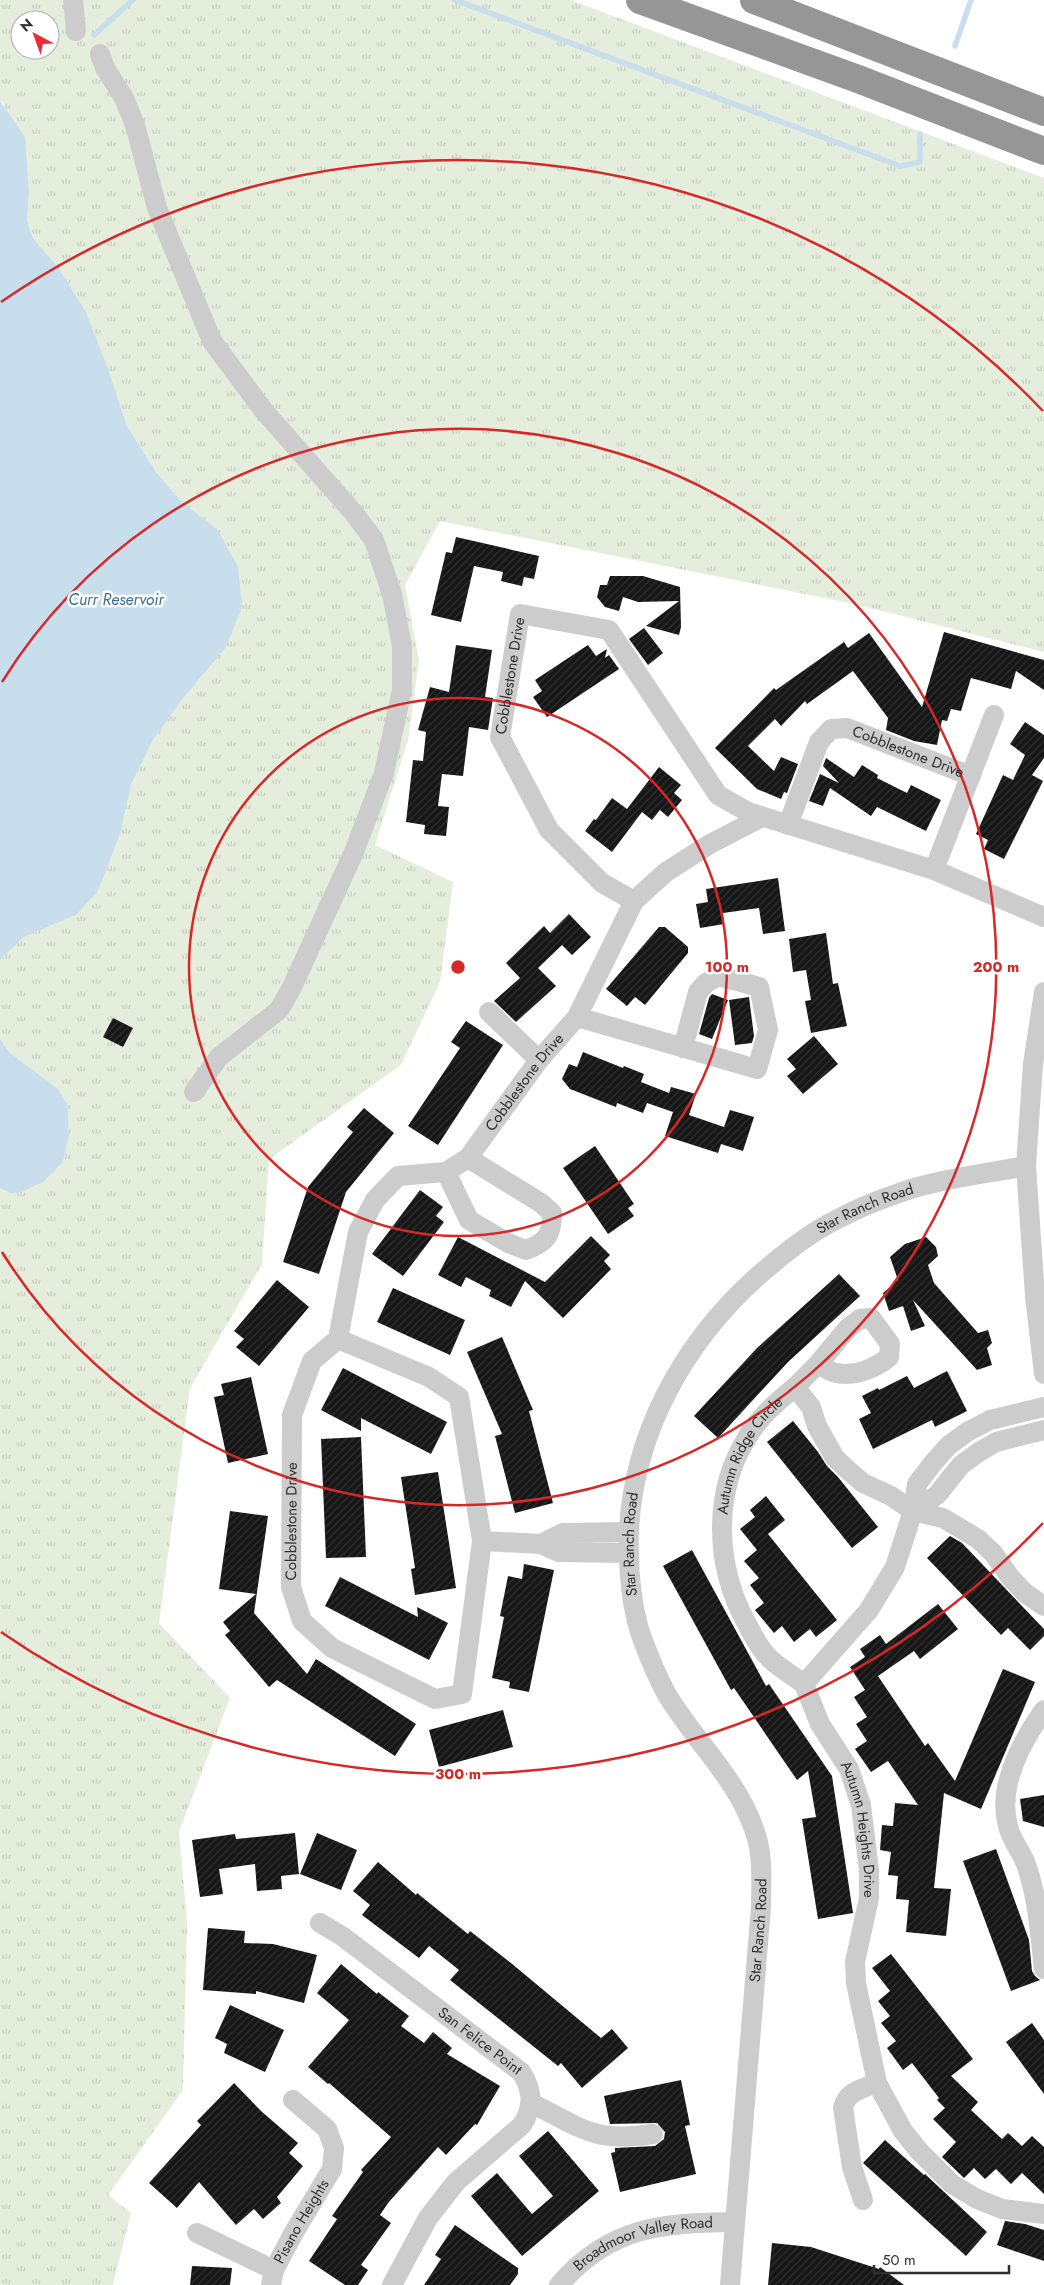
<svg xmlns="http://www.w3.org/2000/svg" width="1044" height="2285" font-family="Jost,sans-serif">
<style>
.grass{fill:url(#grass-tufts);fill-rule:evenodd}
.water{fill:#c8deed}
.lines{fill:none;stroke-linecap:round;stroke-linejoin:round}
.stream{stroke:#c8deed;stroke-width:5.5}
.building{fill:url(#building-hatch)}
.minor{stroke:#ccc;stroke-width:20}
.highway{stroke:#969696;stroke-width:28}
.ring{fill:none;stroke:#d62828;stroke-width:2.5}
.labels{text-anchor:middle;stroke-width:5;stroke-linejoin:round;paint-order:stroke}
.street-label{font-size:15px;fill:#2f2f2f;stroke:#fff}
.water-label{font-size:16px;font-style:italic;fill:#3a7094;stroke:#fff}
.centre{fill:#d62828;stroke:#fff;stroke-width:2.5}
.ring-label{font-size:15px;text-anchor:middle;font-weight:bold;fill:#d62828;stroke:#fff;stroke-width:5;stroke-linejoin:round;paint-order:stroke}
</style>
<defs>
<pattern id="grass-tufts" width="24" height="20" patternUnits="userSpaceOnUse" patternTransform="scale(1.25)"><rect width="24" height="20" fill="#e5eddc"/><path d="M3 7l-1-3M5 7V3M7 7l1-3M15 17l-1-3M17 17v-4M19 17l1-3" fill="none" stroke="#c5ccbd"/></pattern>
<pattern id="building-hatch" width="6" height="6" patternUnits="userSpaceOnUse" patternTransform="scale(1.25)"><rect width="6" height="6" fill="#161616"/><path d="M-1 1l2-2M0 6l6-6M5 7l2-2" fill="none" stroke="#303030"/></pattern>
</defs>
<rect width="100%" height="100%" fill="#fff"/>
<path class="grass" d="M 0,0 L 571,0 L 1044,178 L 1044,652 L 855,604 L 440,521 L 405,585 L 419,661 L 408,740 L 375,845 L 453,882 L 440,982 L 401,1065 L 269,1159 L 262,1264 L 190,1388 L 159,1623 L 230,1698 L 179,1832 L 187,1922 L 183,2090 L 108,2195 L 131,2213 L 113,2285 L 0,2285 L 0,1188 L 10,1193 L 63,1162 L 69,1136 L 68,1105 L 57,1088 L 10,1053 L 0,1039 L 0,960 L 24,937 L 76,915 L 121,831 L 131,785 L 153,740 L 184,697 L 238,566 L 218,530 L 181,501 L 156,472 L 127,426 L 108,368 L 86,312 L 58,267 L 33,238 L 27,220 L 29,194 L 3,103 L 0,101 ZM 20,20 L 50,20 L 50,50 L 20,50 Z"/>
<path class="water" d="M 0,101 L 25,137 L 29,194 L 27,220 L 33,238 L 58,267 L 86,312 L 108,368 L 127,426 L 156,472 L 181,501 L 218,530 L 238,566 L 242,607 L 226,647 L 184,697 L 153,740 L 131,785 L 121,831 L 98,891 L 76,915 L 24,937 L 0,960 Z
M 0,1039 L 10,1053 L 57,1088 L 68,1105 L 69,1136 L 63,1162 L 44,1181 L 22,1192 L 10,1193 L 0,1188 Z"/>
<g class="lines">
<path class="stream" d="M 455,0 L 900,166 L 920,162 L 920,134
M 94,35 L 133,0
M 955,46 L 971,0"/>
</g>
<path class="building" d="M 456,537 L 539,556 L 534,579 L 524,577 L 522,586 L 501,581 L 503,572 L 474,566 L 461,622 L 431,615 L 446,552 L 452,553 Z
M 610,576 L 643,576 L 680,587 L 681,627 L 679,635 L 646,626 L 679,601 L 638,602 L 623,597 L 619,611 L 605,607 L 597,597 L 600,585 L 607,585 Z
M 644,628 L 663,653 L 648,665 L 629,639 Z
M 944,632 L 1044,660 L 1044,690 L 1016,671 L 1011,689 L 971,678 L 961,711 L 951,709 L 947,721 L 942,720 L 937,745 L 914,741 L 886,730 L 888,718 L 853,671 L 807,704 L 805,701 L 781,726 L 775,719 L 748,746 L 774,771 L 781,757 L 798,764 L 787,793 L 784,792 L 781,799 L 757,789 L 715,748 L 774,688 L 776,690 L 844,642 L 848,648 L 869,633 L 922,707 Z
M 456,645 L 492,650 L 485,697 L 493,698 L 488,730 L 469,727 L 463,776 L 442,774 L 438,806 L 449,807 L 446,836 L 424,834 L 425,825 L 406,822 L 413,760 L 423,761 L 426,732 L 418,730 L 430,687 L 449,692 Z
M 588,645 L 596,656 L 607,649 L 605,658 L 609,655 L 619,669 L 547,717 L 533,697 L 542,691 L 535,680 Z
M 1025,722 L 1044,735 L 1044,758 L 1032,775 L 1043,781 L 1004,859 L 984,849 L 988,840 L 976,834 L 1003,775 L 1013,780 L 1025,755 L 1010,744 Z
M 826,758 L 854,777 L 862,765 L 878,775 L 877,778 L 907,793 L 911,785 L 941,800 L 926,831 L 877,807 L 871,816 L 830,788 L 823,806 L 809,801 L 820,774 L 839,783 L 823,766 Z
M 659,767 L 681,785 L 674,793 L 682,800 L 668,817 L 660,810 L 652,820 L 642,812 L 612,852 L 585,831 L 594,819 L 596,820 L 612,798 L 627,809 Z
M 778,878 L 785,931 L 763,934 L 759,908 L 723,913 L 724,924 L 700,928 L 696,904 L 708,902 L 706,889 Z
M 569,914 L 591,937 L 572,955 L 562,945 L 538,968 L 556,986 L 516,1022 L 494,1001 L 520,978 L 506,963 L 544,926 L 550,933 Z
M 659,927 L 665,927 L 688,947 L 688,953 L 645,1005 L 635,997 L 627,1006 L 606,989 Z
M 826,933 L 833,984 L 838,983 L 847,1026 L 811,1033 L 805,1001 L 811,1000 L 806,970 L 793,972 L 789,939 Z
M 712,994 L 728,1000 L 712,1039 L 699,1034 L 709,998 Z
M 749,997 L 754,1036 L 752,1043 L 735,1045 L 729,1000 Z
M 113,1018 L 133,1028 L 123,1047 L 103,1037 Z
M 466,1021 L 503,1045 L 438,1145 L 408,1126 L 460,1048 L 451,1042 Z
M 814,1036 L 838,1064 L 803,1094 L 787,1076 L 796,1069 L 787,1059 Z
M 583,1052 L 623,1068 L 624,1066 L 644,1074 L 641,1082 L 669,1093 L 671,1087 L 696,1094 L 689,1115 L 724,1127 L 730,1110 L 754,1117 L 743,1151 L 721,1144 L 718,1153 L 665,1136 L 673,1112 L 647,1103 L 643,1113 L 617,1103 L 616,1107 L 570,1089 L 562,1079 L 569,1064 L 577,1067 Z
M 364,1108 L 394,1133 L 346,1192 L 319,1274 L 283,1262 L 308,1187 L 353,1132 L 347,1127 Z
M 595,1146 L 634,1204 L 628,1208 L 634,1216 L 608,1234 L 563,1168 Z
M 420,1190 L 443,1207 L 436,1216 L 444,1222 L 403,1276 L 372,1254 Z
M 591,1236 L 610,1255 L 604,1261 L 611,1269 L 563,1318 L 525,1281 L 511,1307 L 489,1296 L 491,1290 L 466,1277 L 461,1287 L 438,1275 L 458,1237 L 545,1282 Z
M 926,1237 L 936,1247 L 938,1256 L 928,1265 L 934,1283 L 978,1333 L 988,1330 L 992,1343 L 987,1348 L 992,1365 L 977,1370 L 913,1300 L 925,1326 L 911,1331 L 903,1306 L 889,1311 L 883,1293 L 898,1280 L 890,1257 L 905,1244 Z
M 839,1274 L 860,1296 L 788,1362 L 718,1438 L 694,1416 L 757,1348 Z
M 277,1280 L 309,1307 L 259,1366 L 236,1347 L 244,1339 L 234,1331 Z
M 393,1288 L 465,1320 L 450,1355 L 377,1322 Z
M 502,1337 L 533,1410 L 529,1411 L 553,1503 L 515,1513 L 495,1436 L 502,1434 L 467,1352 Z
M 343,1368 L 447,1422 L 431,1454 L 361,1418 L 361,1431 L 321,1410 Z
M 947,1371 L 967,1411 L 935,1427 L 932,1420 L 873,1449 L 859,1419 L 871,1413 L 862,1396 L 878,1388 L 879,1390 L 907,1376 L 914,1388 Z
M 251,1377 L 268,1454 L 228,1463 L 214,1397 L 224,1395 L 221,1384 Z
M 793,1421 L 818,1452 L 827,1466 L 838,1477 L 878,1527 L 852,1548 L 767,1442 Z
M 361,1437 L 366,1557 L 326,1558 L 321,1439 Z
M 438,1472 L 456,1588 L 415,1595 L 411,1569 L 415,1568 L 401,1477 Z
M 766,1496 L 785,1520 L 768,1534 L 837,1620 L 816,1637 L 810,1629 L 794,1642 L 782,1626 L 774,1633 L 755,1610 L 764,1603 L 750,1585 L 759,1578 L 744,1561 L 757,1550 L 740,1529 L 755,1517 L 750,1510 Z
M 230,1511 L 268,1516 L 254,1613 L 307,1674 L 316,1659 L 416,1724 L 395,1756 L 277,1680 L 269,1687 L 225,1635 L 230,1631 L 223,1622 L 256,1594 L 219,1589 Z
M 950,1536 L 962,1543 L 1044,1629 L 1044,1636 L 1030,1650 L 1008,1628 L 1001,1635 L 927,1558 Z
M 692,1550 L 766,1686 L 769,1684 L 832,1776 L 853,1913 L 818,1919 L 802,1819 L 816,1817 L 808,1771 L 797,1780 L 734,1688 L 731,1690 L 663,1566 Z
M 524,1564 L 554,1570 L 529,1692 L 509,1688 L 510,1682 L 492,1678 L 504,1617 L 500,1616 L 508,1576 L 522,1579 Z
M 340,1577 L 418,1617 L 417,1607 L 448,1623 L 429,1660 L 325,1606 Z
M 938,1604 L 958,1629 L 920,1659 L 914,1651 L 878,1676 L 925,1746 L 928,1743 L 955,1781 L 1003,1669 L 1035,1682 L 981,1809 L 944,1793 L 934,1888 L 951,1889 L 946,1936 L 906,1932 L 909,1900 L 896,1899 L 898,1876 L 888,1875 L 891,1852 L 880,1850 L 882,1825 L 893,1826 L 895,1803 L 918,1805 L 888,1761 L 871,1772 L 855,1749 L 867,1741 L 856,1724 L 867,1717 L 854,1697 L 865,1690 L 850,1667 L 865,1657 L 860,1649 L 880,1635 L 886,1644 Z
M 503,1710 L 513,1747 L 439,1767 L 429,1730 Z
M 1044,1795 L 1044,1827 L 1023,1821 L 1020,1799 Z
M 295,1833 L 299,1874 L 281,1876 L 282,1889 L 257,1891 L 255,1864 L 219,1869 L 223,1894 L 200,1897 L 192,1840 L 235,1834 L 236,1839 Z
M 317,1833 L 357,1850 L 341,1890 L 300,1874 Z
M 996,1849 L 1029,1940 L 1032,1971 L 1035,1976 L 1040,1980 L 1011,1991 L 963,1861 Z
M 378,1862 L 416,1895 L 417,1893 L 468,1934 L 470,1931 L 511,1963 L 601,2038 L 612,2029 L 628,2048 L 582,2088 L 561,2063 L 558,2066 L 450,1980 L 459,1970 L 429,1946 L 419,1958 L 362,1915 L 370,1905 L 353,1891 Z
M 208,1928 L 245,1931 L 244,1943 L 273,1944 L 317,1955 L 304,2003 L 256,1991 L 256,1994 L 203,1990 Z
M 891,1954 L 973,2059 L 951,2076 L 978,2102 L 971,2110 L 1002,2139 L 1008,2133 L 1022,2146 L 1032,2136 L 1044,2147 L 1044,2194 L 1022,2173 L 1011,2184 L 996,2169 L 985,2179 L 974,2168 L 964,2178 L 942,2157 L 956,2142 L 933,2119 L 945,2108 L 937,2100 L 939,2098 L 912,2063 L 903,2070 L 887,2048 L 896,2041 L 881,2023 L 890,2016 L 878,2001 L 890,1991 L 872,1968 Z
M 341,1964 L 377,1994 L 378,1992 L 409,2016 L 401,2026 L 424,2043 L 433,2032 L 452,2048 L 447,2054 L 500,2086 L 477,2125 L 475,2124 L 446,2155 L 438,2147 L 388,2203 L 380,2215 L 391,2223 L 361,2265 L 368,2270 L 358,2285 L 345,2285 L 309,2261 L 337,2219 L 332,2216 L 363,2172 L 361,2170 L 391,2137 L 329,2083 L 328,2084 L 308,2067 L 349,2020 L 317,1993 Z
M 230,2005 L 284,2030 L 265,2072 L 224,2053 L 227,2044 L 215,2038 Z
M 1032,2023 L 1044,2040 L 1044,2094 L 1006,2042 Z
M 681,2080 L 690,2125 L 685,2126 L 696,2174 L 620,2192 L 611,2153 L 615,2152 L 615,2148 L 655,2146 L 664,2139 L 665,2132 L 657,2123 L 610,2124 L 604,2096 Z
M 234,2083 L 261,2111 L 298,2143 L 289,2153 L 303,2166 L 277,2197 L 281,2203 L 263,2219 L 254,2209 L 236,2225 L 199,2182 L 177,2208 L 149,2183 L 201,2125 L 197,2121 Z
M 548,2131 L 599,2191 L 522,2256 L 471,2196 L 497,2173 L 532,2214 L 553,2196 L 519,2156 Z
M 885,2140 L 924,2175 L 925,2174 L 987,2232 L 966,2256 L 863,2163 Z
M 1005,2221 L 1025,2224 L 1044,2230 L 1044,2261 L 997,2245 Z
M 455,2225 L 518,2268 L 518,2274 L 510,2285 L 424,2285 L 441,2259 L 435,2255 Z
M 772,2243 L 811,2247 L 879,2269 L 880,2267 L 904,2285 L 768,2285 Z
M 192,2266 L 232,2268 L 230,2285 L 190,2285 Z"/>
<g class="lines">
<g class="minor">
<path d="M 73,0 L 76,31"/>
<path d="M 100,54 L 105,68 L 124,98 L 135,125 L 157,208 L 212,341 L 264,411 L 353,512 L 374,540 L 392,594 L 402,646 L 402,690 L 384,773 L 354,852 L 292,987 L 279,1010 L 219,1057 L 194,1092"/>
<path id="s1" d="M 788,825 L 819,742 L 831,729 L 847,728 L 971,776"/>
<path d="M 934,870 L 994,715"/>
<path d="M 634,901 L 666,872 L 710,844 L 762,817"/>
<path d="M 1044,992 L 1033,1064 L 1026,1166 L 1035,1296 L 1044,1374"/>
<path d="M 489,1012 L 539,1060"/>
<path d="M 577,1017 L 757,1069 L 768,1030 L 759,987 L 719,976 L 706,983 L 698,992 L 683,1048"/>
<path d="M 446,1172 L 469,1220 L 508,1243 L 526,1250 C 547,1242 552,1235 552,1213 L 541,1203 L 468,1158"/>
<path id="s2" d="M 338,1339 L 429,1377 L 459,1397 L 482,1541 L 462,1694 L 435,1699 L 332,1648 L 302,1621 L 291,1587 L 292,1415 L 312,1361 L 338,1339 L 358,1232 L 375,1200 L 398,1176 L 446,1172 L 468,1158 L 539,1060 L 577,1017 L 634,901 L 602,883 L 549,830 L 500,737 L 520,614 L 609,630 L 718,795 L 748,812 L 934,870 L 1044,917"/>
<path d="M 795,1387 L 818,1364 L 848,1328 L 860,1319 L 871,1318 L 890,1344 L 889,1357 C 876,1368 855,1377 836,1373 C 830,1372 824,1367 818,1364"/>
<path d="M 913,1511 L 937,1495 L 961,1465 L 979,1452 L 996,1442 L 1044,1430"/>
<path d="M 482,1541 L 541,1544 L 559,1552 L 629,1553"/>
<path d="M 541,1544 L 563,1533 L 628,1532"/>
<path id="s3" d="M 804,1684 C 793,1676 780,1668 770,1659 C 761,1650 753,1636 747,1624 C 715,1566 712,1493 748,1436 C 760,1416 777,1402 795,1387 L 811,1407 L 817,1426 L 835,1458 L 849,1471 L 863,1483 L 891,1496 L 913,1511 L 943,1518 L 978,1539 L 993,1553 L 1010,1577 L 1025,1593 L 1044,1606"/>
<path id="s4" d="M 804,1684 L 820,1724 L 849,1769 L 861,1805 L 869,1870 L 869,1898 L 855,1962 L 856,1983 L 877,2083 L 903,2131 L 919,2151 L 952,2184 L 977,2199 L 1002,2209 L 1044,2214"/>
<path d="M 804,1684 L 869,1610 L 895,1567 L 913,1511 L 917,1484 L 933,1463 L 948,1446 L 967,1432 L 990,1420 L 1044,1407"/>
<path d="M 1044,1710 C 1022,1741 997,1786 1008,1826 C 1011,1840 1021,1851 1026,1864 C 1038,1898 1040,1934 1044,1969"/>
<path id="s5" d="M 320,1923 L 342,1936 L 521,2072 C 533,2090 534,2107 522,2125 L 456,2182 L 428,2218 L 392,2285"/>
<path d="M 531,2103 C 582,2128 593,2143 653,2134"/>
<path d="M 863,2200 L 852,2167 L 843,2108 C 847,2091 862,2089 877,2083"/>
<path d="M 197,2233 L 274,2270"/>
<path id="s6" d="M 271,2285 L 274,2270 L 293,2234 L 332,2169 L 334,2148 L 327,2129 L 293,2100"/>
<path id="s7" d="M 559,2285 C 610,2226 662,2223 735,2222"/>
<path id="s8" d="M 730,2285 L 761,1907 C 761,1886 763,1863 758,1842 C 743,1783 696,1744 666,1693 C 657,1676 649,1657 642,1638 C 633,1613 630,1586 629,1559 C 624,1443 684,1336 772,1264 C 790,1249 809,1234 830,1223 C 852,1211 875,1201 899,1193 C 939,1179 984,1174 1026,1166"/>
</g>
<path class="highway" d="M 640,0 L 858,79 L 1044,151
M 754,0 L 1044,112"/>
</g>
<g class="ring">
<circle cx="458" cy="967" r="269"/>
<path d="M2 682A538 538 0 1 1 2 1252"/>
<path d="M1043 1523A807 807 0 0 1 1 1632M1 302A807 807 0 0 1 1043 411"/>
</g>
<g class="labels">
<g class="street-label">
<text dy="5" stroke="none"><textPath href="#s2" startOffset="1756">Cobblestone Drive</textPath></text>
<text dy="5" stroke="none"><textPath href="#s1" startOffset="188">Cobblestone Drive</textPath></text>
<text dy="5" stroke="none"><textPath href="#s2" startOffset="1264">Cobblestone Drive</textPath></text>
<text dy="5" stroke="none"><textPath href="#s8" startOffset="1210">Star Ranch Road</textPath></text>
<text dy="5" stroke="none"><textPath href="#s3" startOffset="264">Autumn Ridge Circle</textPath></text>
<text dy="5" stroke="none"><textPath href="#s2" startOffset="719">Cobblestone Drive</textPath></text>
<text dy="5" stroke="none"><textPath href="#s8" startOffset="776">Star Ranch Road</textPath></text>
<text dy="5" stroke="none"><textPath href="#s4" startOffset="158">Autumn Heights Drive</textPath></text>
<text dy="5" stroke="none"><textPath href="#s8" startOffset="356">Star Ranch Road</textPath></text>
<text dy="5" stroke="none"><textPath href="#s5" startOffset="199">San Felice Point</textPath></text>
<text dy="5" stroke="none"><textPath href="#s6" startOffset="71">Pisano Heights</textPath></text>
<text dy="5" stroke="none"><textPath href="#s7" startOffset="98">Broadmoor Valley Road</textPath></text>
</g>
<g class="water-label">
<text x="116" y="605">Curr Reservoir</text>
</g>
</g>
<circle cx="458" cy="967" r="8" class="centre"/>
<g class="ring-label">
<text x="727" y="972">100 m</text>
<text x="996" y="972">200 m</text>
<text x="458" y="1779">300 m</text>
</g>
<g transform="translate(35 35) rotate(319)"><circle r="24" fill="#ffffff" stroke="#acacac"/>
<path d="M0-4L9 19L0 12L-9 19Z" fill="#eb2c38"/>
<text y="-8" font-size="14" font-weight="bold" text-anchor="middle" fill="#2f2f2f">N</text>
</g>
<path d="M874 2265v8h135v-8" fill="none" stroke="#2f2f2f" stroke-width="2.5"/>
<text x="882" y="2265" font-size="15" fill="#2f2f2f" stroke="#ffffff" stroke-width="4" paint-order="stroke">50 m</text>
</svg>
